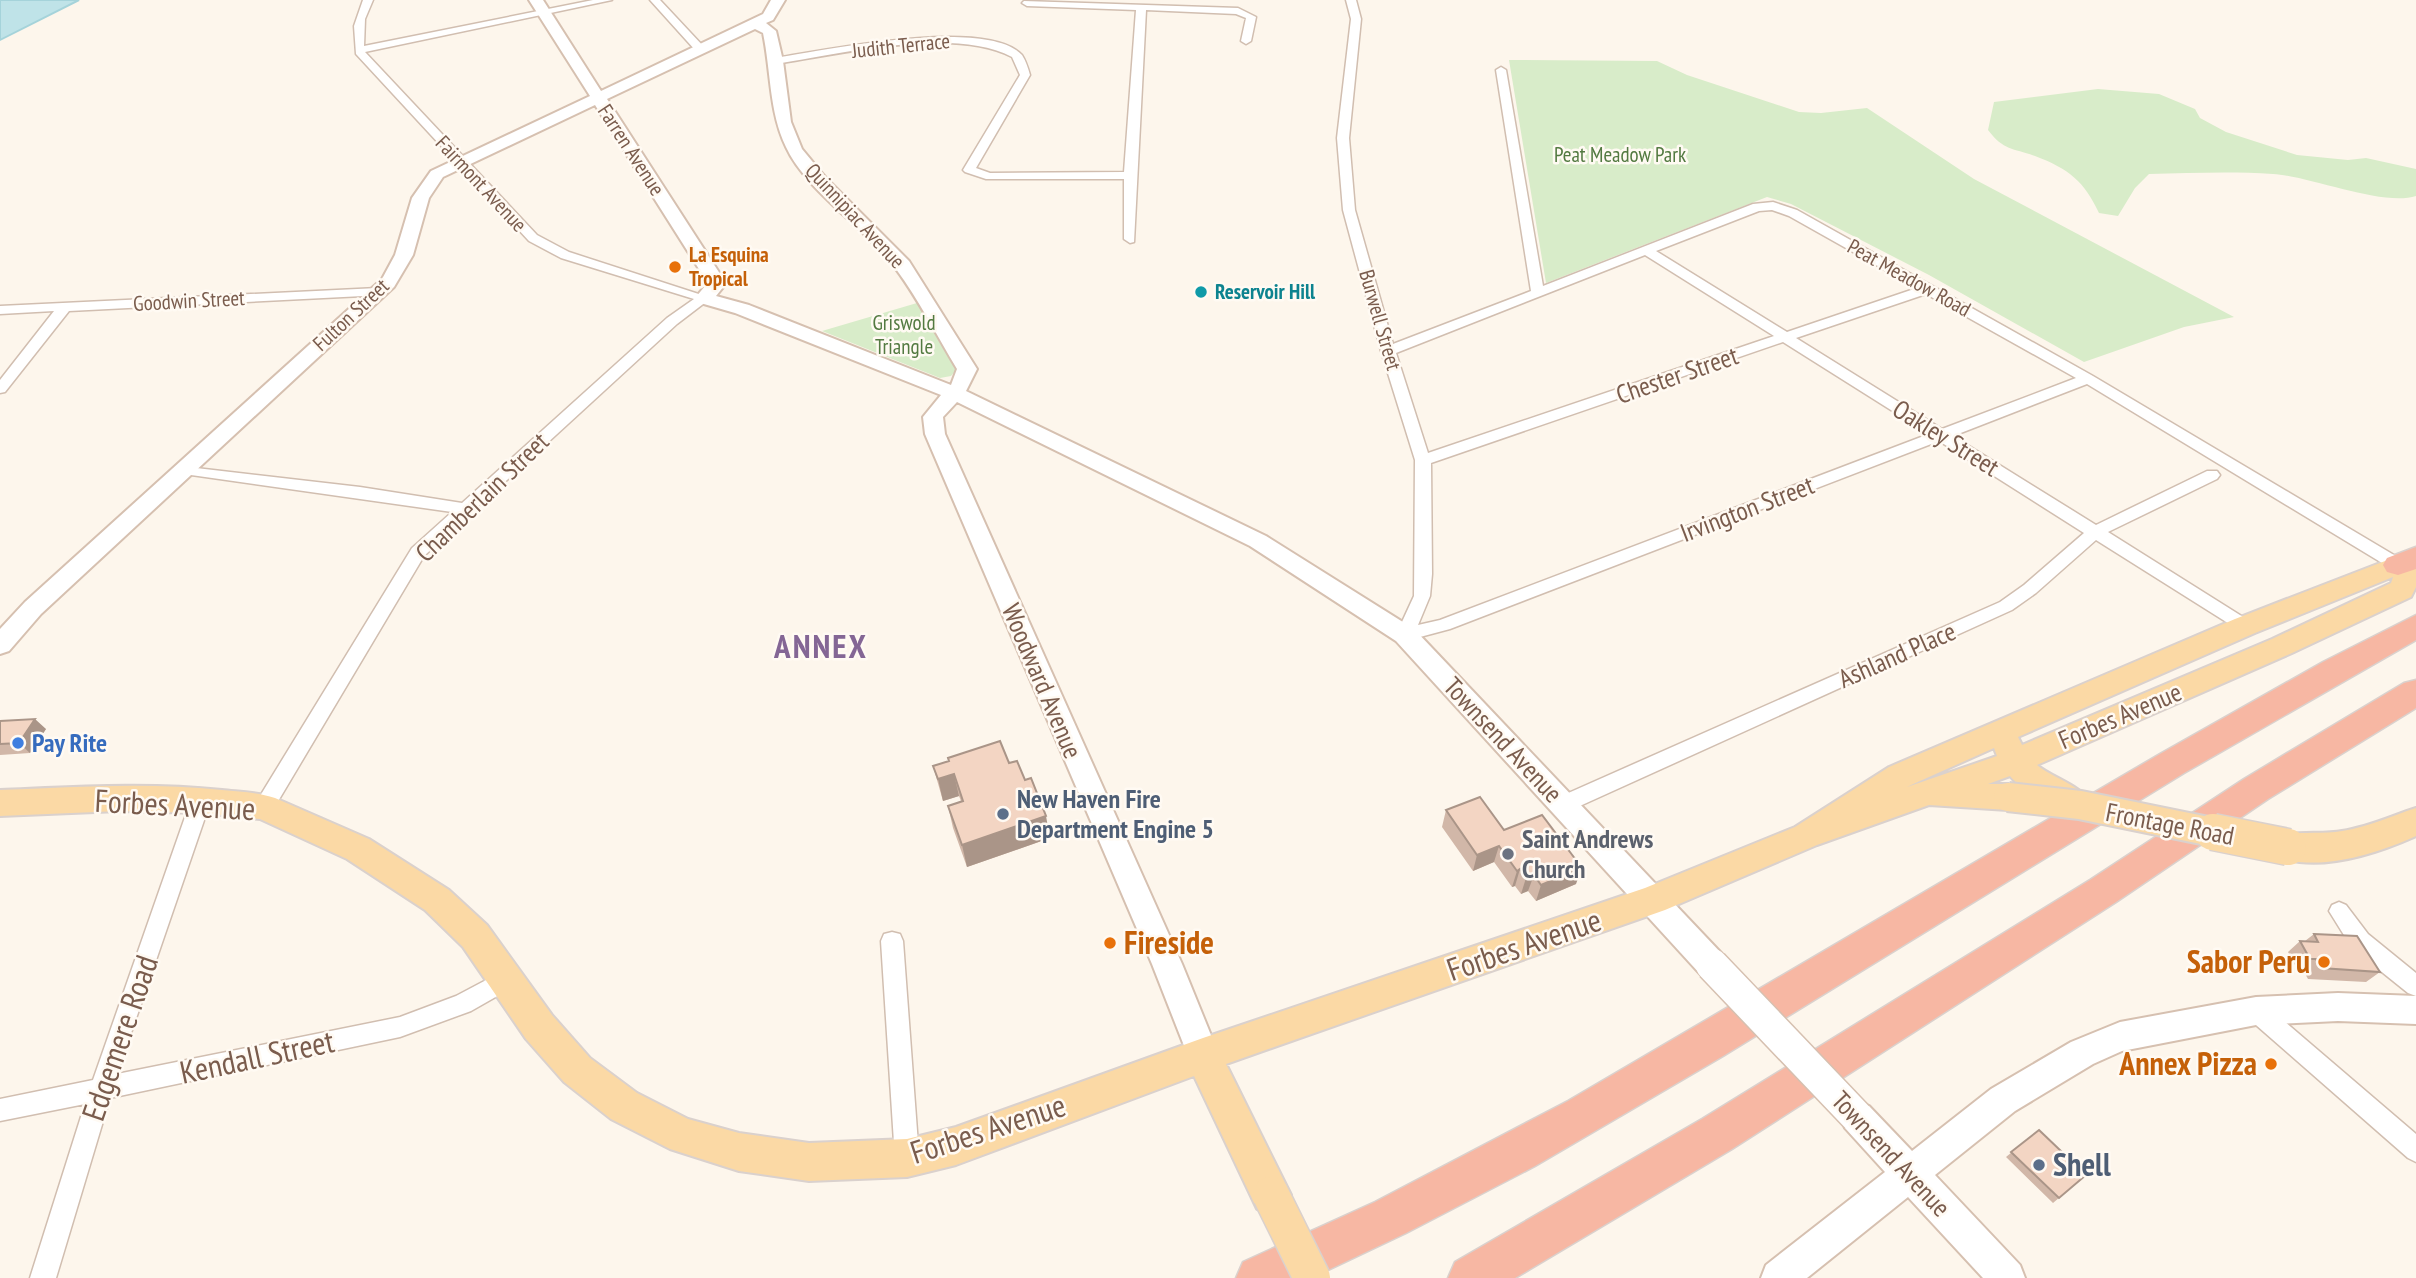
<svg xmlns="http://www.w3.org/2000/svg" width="2416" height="1278" font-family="'PT Sans Narrow',sans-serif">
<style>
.green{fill:#d8ecc9}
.water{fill:#bfe3e8;stroke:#a5d3da;stroke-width:2}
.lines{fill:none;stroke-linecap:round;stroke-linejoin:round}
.street-casing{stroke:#d1beb0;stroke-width:3}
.secondary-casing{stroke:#d6c0b0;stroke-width:4}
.primary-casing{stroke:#dad1cd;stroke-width:4}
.highway-casing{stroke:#dad1cd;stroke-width:3}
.street{fill:#fff;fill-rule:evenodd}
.secondary{fill:#fff;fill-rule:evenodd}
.primary{fill:#fbd9a5;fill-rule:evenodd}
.highway{fill:#f7b7a3;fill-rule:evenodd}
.secondary-bridge-casing{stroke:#d6c0b0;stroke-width:35;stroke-linecap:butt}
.primary-bridge-far1-casing{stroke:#dad1cd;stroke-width:32;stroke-linecap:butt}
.primary-bridge-casing{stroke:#dad1cd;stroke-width:39;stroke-linecap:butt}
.secondary-bridge{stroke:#fff;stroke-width:32}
.primary-bridge-far1{stroke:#fbd9a5;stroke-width:28}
.primary-bridge{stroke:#fbd9a5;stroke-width:36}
.wall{fill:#d1b7a8}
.shaded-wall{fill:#aa9588}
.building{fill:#f3d5c3;stroke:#aa9588;stroke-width:2}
.food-dot{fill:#e8710a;stroke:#fffaf3;stroke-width:2.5}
.culture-dot{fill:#0f9aa8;stroke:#fffaf3;stroke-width:2.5}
.shop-dot{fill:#3f7fe0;stroke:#fffaf3;stroke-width:2.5}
.service-dot{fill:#5c6f8a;stroke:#fffaf3;stroke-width:2.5}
.worship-dot{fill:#6b7280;stroke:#fffaf3;stroke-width:2.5}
.labels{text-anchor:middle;stroke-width:5;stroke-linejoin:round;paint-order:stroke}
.far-street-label{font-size:21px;fill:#7a5c4d;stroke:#fffaf3}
.far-park-label{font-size:21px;fill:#537a41;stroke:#fffaf3}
.far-food-label{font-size:21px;font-weight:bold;fill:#c56008;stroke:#fffaf3;text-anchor:start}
.far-culture-label{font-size:21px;font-weight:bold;fill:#0d838f;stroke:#fffaf3;text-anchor:start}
.street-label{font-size:26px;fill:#7a5c4d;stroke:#fffaf3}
.shop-label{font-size:26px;font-weight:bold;fill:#366cbe;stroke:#fffaf3;text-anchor:start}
.service-label{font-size:26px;font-weight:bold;fill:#4e5e75;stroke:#fffaf3;text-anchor:start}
.worship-label{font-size:26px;font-weight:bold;fill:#5b616d;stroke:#fffaf3;text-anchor:start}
.near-street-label{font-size:32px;fill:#7a5c4d;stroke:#fffaf3}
.near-food-label{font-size:32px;font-weight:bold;fill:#c56008;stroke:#fffaf3;text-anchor:end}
.near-service-label{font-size:32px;font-weight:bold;fill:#4e5e75;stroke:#fffaf3;text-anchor:start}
.district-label{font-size:33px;font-weight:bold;letter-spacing:2px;fill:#846695;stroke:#fffaf3}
</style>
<rect width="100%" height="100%" fill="#fdf6ec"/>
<path class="green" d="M 1509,60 L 1657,61 L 1687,75 L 1799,112 L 1821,113 L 1867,108 L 1974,179 L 2234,317 L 2184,327 L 2084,362 L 1929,275 L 1791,204 L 1767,197 L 1546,283 Z
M 2098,89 L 2159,94 L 2195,109 L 2200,118 L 2226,132 L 2297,155 L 2348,160 L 2366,158 L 2416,169 L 2416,196 C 2383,207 2310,176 2273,174 C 2232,171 2190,173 2149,174 L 2135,188 L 2118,216 L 2099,213 C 2084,181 2069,169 2035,156 C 2013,148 2004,151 1988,130 L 1994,102 Z
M 917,303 L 958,368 L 951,376 L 940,378 L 822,331 Z"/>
<path class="water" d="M 0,0 L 79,0 L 0,40 Z"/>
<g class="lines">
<defs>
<path id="street" d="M 363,0 L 373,0 L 365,19 L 364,46 L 593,0 L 612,0 L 365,52 L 537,235 L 569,252 L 711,298 L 677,324 L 424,556 L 271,813 L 264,815 L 257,813 L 254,807 L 257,801 L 412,548 L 452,512 L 184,474 L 176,469 L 179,466 L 360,487 L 462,503 L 667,318 L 694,299 L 561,258 L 529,241 L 356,54 L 354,26 Z
M 650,0 L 660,0 L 704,47 L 704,51 L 696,51 Z
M 1346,0 L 1356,0 L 1361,19 L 1349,138 L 1355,210 L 1393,344 L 1531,291 L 1496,70 L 1501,67 L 1506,70 L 1543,286 L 1753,204 L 1773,202 L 1797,210 L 2093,376 L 2404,561 L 2406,565 L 2398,571 L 2392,569 L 2087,384 L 1953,436 L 2096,525 L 2207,471 L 2217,471 L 2220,475 L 2217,479 L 2108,532 L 2251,622 L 2254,626 L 2251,630 L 2239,630 L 2096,540 L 2036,593 L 2012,610 L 1571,810 L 1564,812 L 1557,810 L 1554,804 L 1557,798 L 2000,602 L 2024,585 L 2084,533 L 1939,441 L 1450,629 L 1405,641 L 1399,639 L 1396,635 L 1414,596 L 1415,460 L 1381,351 L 1343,210 L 1337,138 L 1351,19 ZM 1772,210 L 1789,216 L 1917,288 L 1787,332 L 1656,251 L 1759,211 ZM 1645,255 L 1774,336 L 1428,453 L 1396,353 ZM 1926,294 L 2076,378 L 1942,429 L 1796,338 ZM 1783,342 L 1929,434 L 1440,620 L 1418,625 L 1430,596 L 1432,574 L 1431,463 Z
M 1024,1 L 1238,8 L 1256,17 L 1251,41 L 1246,44 L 1241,41 L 1246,18 L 1236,14 L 1146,10 L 1134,242 L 1130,243 L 1124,239 L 1124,179 L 986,179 L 965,172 L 963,170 L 1020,75 L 1012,57 C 952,26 842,54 776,64 L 771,61 L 776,58 C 824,50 987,17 1022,55 C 1026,61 1028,68 1030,75 L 976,168 L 990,173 L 1124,172 L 1136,10 L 1027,6 L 1022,3 Z
M 378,288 L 385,292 L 383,295 L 69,311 L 5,392 L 0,393 L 0,380 L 54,311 L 0,314 L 0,306 Z
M 201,792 L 208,794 L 211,800 L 117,1074 L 400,1017 L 456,996 L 507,969 L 515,972 L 518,979 L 515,986 L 471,1011 L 400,1037 L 110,1098 L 56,1278 L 30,1278 L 85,1104 L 0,1121 L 0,1099 L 93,1080 L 191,800 L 194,794 Z
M 2339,902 L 2346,905 L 2368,934 L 2416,973 L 2416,996 L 2408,993 L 2352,948 L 2329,911 L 2332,905 Z
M 892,932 L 900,934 L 903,941 L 919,1158 L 915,1166 L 907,1170 L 899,1166 L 895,1158 L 881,941 L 884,934 Z
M 2256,1001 L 2264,1004 L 2416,1134 L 2416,1162 L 2408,1158 L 2248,1018 L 2245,1011 L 2248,1004 Z"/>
<path id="secondary" d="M 529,0 L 543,0 L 601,91 L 763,14 L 771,0 L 785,0 L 773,20 L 766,23 L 776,31 L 783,61 L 791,122 L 802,149 L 826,178 L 909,261 L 977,369 L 966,391 L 1266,536 L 1414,629 L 1723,955 L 1727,965 L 1723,975 L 1712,979 L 1701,975 L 1396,641 L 1250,546 L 957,402 L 943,417 L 945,434 L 1182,964 L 1219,1055 L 1214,1066 L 1203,1070 L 1192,1066 L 1152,964 L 925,434 L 923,417 L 941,395 L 735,313 L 697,302 L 695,298 L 706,285 L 704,277 L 595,105 L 443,177 L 429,198 L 413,255 L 394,287 L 41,614 L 9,651 L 0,654 L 0,629 L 25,602 L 382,279 L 395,255 L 412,198 L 431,171 L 590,96 ZM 755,29 L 763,33 C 771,71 769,112 786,147 C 806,191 867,229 896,269 C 919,300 937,336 957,369 L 951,385 L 749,305 L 716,296 L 724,286 L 722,277 L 607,99 Z
M 2338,993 L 2416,996 L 2416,1024 L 2338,1021 L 2256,1025 L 2122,1051 L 2093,1064 L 2015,1111 L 1935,1175 L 2020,1265 L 2025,1278 L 1983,1278 L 1908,1197 L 1807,1278 L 1761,1278 L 1766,1265 L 1885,1172 L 1845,1128 L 1841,1117 L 1845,1106 L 1857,1101 L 1869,1106 L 1912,1151 L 1991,1089 L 2071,1042 L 2120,1022 L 2256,997 Z"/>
<path id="primary" d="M 2398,556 L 2407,559 L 2416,568 L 2416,587 L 2411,597 L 2292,653 L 2037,765 C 2053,778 2082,786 2091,803 L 2086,812 C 2082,813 2079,816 2075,816 C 2057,816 2021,789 2010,776 L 1988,784 L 2008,784 L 2019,788 L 2024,797 L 2019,806 L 2008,810 L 1929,805 L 1817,845 L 1665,910 L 1226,1064 L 1291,1195 L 1285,1209 L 1271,1215 L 1257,1209 L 1194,1076 L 956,1165 L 907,1177 L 809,1181 L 739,1171 L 670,1149 L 611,1119 L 564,1082 L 526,1039 L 463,947 L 425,910 L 347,859 L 260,819 L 201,813 L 119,811 L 0,816 L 0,790 C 74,787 148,782 222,790 C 240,792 258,792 275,798 L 369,839 L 449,890 L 487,925 L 552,1015 L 590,1058 L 637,1093 L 688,1119 L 739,1133 L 809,1143 L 907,1139 L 956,1127 L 1203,1038 L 1645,888 L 1795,827 L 1889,767 L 2235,619 ZM 2393,577 L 2391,583 L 2272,639 L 2022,745 L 2018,737 L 2255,633 ZM 1994,748 L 1997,756 L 1907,787 L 1911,785 Z
M 2416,808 L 2416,836 C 2376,854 2320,872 2277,857 L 2272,847 L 2277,837 C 2297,830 2321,835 2342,831 C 2369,827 2391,816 2416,808 Z"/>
<path id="highway" d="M 2416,547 L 2416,569 L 2398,575 L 2387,572 L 2383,565 L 2387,558 Z
M 2416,615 L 2416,640 L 2184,773 L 1723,1056 L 1535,1166 L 1406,1233 L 1311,1278 L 1236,1278 L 1243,1262 L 1375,1202 L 1568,1101 L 2160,754 L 2323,662 Z
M 2416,680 L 2416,708 L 2268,799 L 2116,902 L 1732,1149 L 1515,1278 L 1448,1278 L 1455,1262 L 1702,1119 L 2090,880 L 2244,779 L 2404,683 Z"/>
</defs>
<use href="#street" class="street-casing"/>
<use href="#secondary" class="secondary-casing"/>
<use href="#primary" class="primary-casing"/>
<use href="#highway" class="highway-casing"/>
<use href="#street" class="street"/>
<use href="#secondary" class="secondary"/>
<use href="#primary" class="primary"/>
<use href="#highway" class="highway"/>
<defs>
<path id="secondary-bridge" d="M 1712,965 L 1857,1117"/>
<path id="primary-bridge-far1" d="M 2008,797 L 2080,805 L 2222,834"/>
<path id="primary-bridge" d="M 2213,832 L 2288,847
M 1271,1195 L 1312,1278"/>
</defs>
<use href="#secondary-bridge" class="secondary-bridge-casing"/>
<use href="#primary-bridge-far1" class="primary-bridge-far1-casing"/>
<use href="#primary-bridge" class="primary-bridge-casing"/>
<use href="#secondary-bridge" class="secondary-bridge"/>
<use href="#primary-bridge-far1" class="primary-bridge-far1"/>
<use href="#primary-bridge" class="primary-bridge"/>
</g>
<path class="wall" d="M 0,721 L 46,729 L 30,753 L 0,755 Z
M 1009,763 L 1050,838 L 967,867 L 953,828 L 948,806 L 961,801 L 959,796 L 943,801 L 933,766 Z
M 1446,810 L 1504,830 L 1576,884 L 1536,901 L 1528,891 L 1521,894 L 1515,886 L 1512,887 L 1494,862 L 1473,871 L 1442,827 Z
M 2314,934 L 2380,972 L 2366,982 L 2308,979 L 2303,970 L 2297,969 L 2288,952 L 2300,941 L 2305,941 Z
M 2039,1130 L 2086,1175 L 2053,1203 L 2006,1157 Z"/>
<path class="shaded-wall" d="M 35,719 L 46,729 L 30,753 L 19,743 Z
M 954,774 L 959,796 L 943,801 L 938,779 Z
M 1046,816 L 1050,838 L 967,867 L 962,845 Z
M 1499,846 L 1494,862 L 1473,871 L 1477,855 Z
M 1582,868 L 1576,884 L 1536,901 L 1541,885 Z
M 1520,869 L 1515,886 L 1512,887 L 1517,871 Z
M 1534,875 L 1528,891 L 1521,894 L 1526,878 Z"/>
<path class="building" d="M 35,719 L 19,743 L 0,744 L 0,721 Z
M 1000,741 L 1009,763 L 1017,761 L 1025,780 L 1031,778 L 1046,816 L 962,845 L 948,806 L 963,801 L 954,774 L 938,779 L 933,766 L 949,761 L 948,758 Z
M 1480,797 L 1504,830 L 1542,815 L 1582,868 L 1541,885 L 1534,875 L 1526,878 L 1520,869 L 1517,871 L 1499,846 L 1477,855 L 1446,810 Z
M 2314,934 L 2357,936 L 2380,972 L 2321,968 L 2316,959 L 2310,959 L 2300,941 L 2318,942 Z
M 2039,1130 L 2086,1175 L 2059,1198 L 2011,1152 Z"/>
<g class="food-dot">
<circle cx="675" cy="267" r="7"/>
<circle cx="1110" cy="943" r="7"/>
<circle cx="2324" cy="962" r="7"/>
<circle cx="2271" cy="1064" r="7"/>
</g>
<circle class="culture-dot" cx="1201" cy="292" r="7"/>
<circle class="shop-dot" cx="18" cy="743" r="7"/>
<g class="service-dot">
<circle cx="1003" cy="814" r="7"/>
<circle cx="2039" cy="1165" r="7"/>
</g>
<circle class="worship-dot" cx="1508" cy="854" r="7"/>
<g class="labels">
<g class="far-street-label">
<text transform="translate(901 46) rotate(-6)" y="7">Judith Terrace</text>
<text transform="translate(631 150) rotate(57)" y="7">Farren Avenue</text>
<text transform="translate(481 184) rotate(47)" y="7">Fairmont Avenue</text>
<text transform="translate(855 216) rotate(47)" y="7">Quinnipiac Avenue</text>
<text transform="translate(1909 278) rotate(29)" y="7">Peat Meadow Road</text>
<text transform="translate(189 301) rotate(-3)" y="7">Goodwin Street</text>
<text transform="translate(351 315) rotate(-43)" y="7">Fulton Street</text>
<text transform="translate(1380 320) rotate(74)" y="7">Burwell Street</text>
</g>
<g class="far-park-label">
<text x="1620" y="162">Peat Meadow Park</text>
<text x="904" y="330">Griswold<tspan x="904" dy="24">Triangle</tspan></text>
</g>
<g class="far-food-label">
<text x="689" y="262">La Esquina<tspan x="689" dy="24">Tropical</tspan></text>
</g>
<g class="far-culture-label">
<text x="1215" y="299">Reservoir Hill</text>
</g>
<g class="street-label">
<text transform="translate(1677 375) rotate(-19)" y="9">Chester Street</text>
<text transform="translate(1946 438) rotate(32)" y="9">Oakley Street</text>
<text transform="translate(482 497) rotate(-44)" y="9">Chamberlain Street</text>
<text transform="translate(1747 509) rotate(-21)" y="9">Irvington Street</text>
<text transform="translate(1897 655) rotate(-24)" y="9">Ashland Place</text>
<text transform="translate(1042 681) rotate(67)" y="9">Woodward Avenue</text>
<text transform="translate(2120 716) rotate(-23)" y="9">Forbes Avenue</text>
<text transform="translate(1503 740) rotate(47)" y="9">Townsend Avenue</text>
<text transform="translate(2170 824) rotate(11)" y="9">Frontage Road</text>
<text transform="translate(1891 1154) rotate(47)" y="9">Townsend Avenue</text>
</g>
<g class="shop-label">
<text x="32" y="752">Pay Rite</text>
</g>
<g class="service-label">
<text x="1017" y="808">New Haven Fire<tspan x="1017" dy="30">Department Engine 5</tspan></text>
</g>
<g class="worship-label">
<text x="1522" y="848">Saint Andrews<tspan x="1522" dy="30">Church</tspan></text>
</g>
<g class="near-street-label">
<text transform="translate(175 805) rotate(3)" y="11">Forbes Avenue</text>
<text transform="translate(1524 945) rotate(-19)" y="11">Forbes Avenue</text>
<text transform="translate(120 1038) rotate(-71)" y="11">Edgemere Road</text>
<text transform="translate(257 1057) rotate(-12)" y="11">Kendall Street</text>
<text transform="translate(988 1129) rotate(-18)" y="11">Forbes Avenue</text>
</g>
<g class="near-food-label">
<text x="1124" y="954" text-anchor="start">Fireside</text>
<text x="2310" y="973">Sabor Peru</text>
<text x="2257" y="1075">Annex Pizza</text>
</g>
<g class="near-service-label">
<text x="2053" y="1176">Shell</text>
</g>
<g class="district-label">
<text x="821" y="658">ANNEX</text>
</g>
</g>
</svg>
